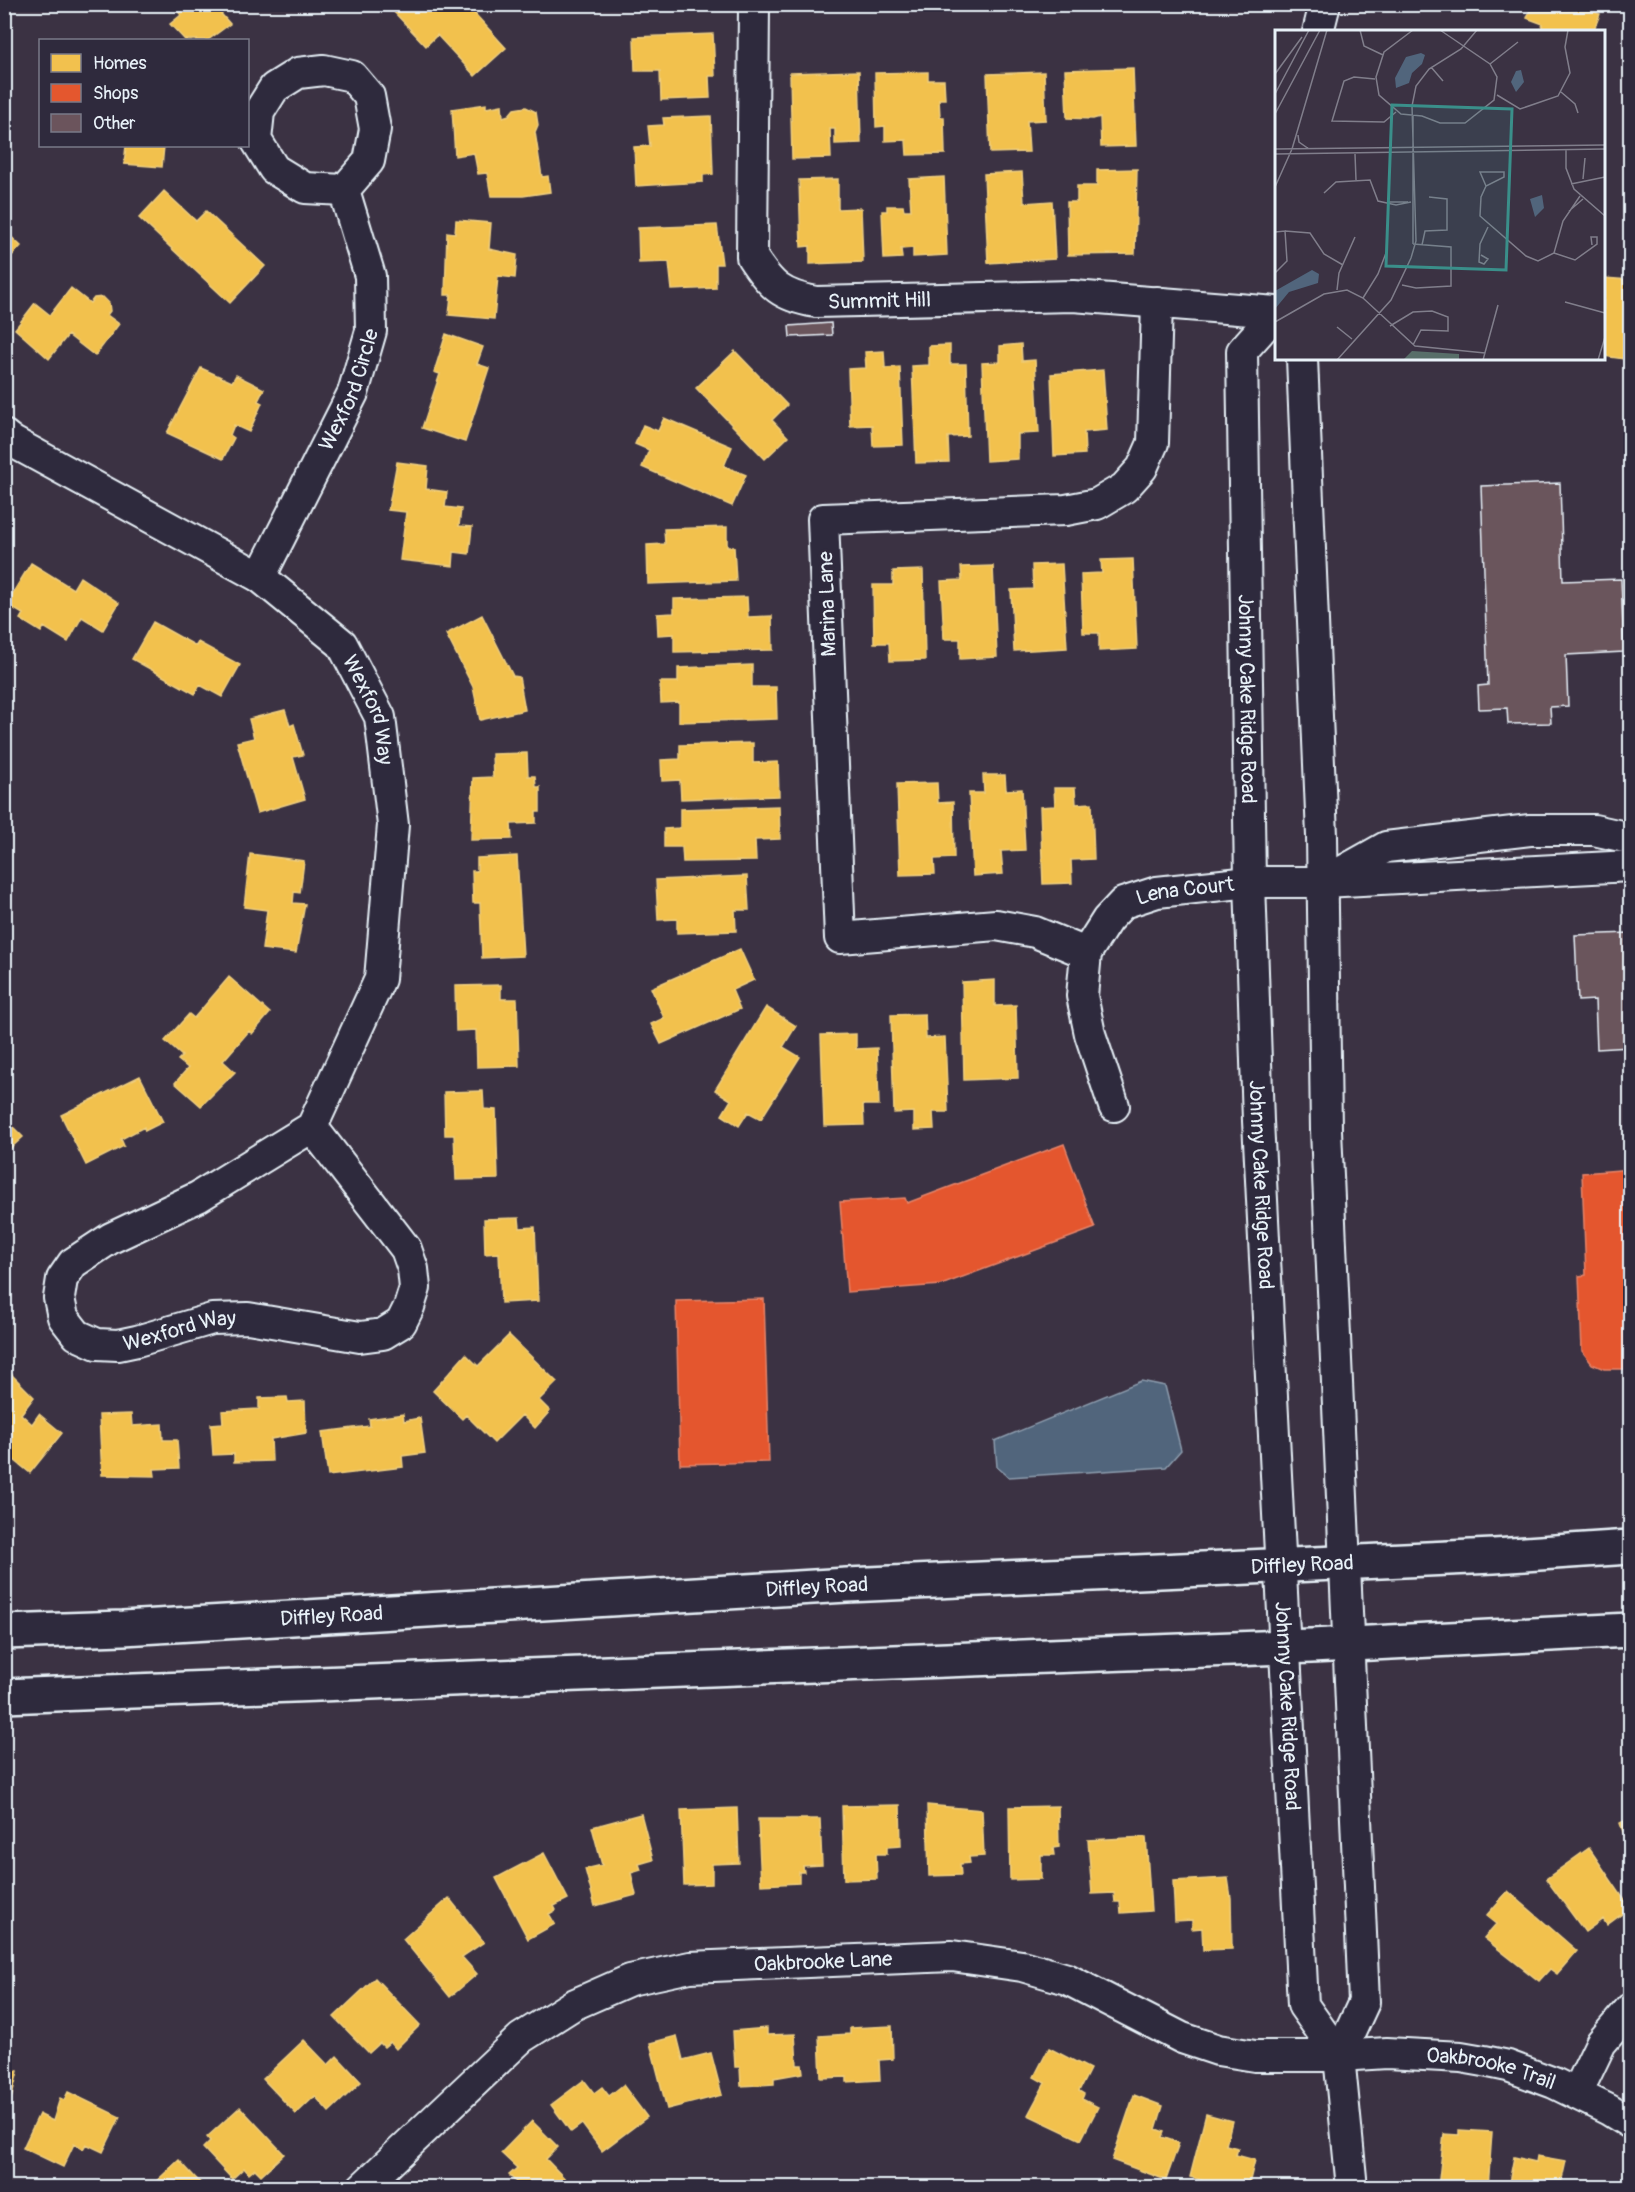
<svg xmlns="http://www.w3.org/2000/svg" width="1635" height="2192" font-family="Pangolin,sans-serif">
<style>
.water{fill:#51657c;stroke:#8d9dae;stroke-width:1.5}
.homes{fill:#f2c14e;stroke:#efcf81;stroke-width:1.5}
.shops{fill:#e4572e;stroke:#e5856b;stroke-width:1.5}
.building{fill:#6b545c;stroke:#e8f1f8;stroke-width:1.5}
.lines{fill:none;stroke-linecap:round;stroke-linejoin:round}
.minor-casing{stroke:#e8f1f8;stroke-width:34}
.major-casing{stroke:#e8f1f8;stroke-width:38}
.minor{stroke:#2f2a3d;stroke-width:30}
.major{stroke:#2f2a3d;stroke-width:33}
.labels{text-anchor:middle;stroke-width:6;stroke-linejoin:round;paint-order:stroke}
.street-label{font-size:21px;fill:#e8f1f8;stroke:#2f2a3d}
.inset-road{fill:none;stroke:#807e8b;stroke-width:1.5}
.view{fill:#3a8f8a;fill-opacity:0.15;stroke:#3a8f8a;stroke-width:3}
.inset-edge{fill:none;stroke:#e8f1f8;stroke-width:3}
</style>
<rect width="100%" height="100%" fill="#3b3243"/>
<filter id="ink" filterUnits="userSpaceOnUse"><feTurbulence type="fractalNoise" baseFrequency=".0167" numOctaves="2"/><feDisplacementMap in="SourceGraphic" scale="12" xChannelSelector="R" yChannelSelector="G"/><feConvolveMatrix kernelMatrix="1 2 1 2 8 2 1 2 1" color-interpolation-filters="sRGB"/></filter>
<g filter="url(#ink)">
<path class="water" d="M 1141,1381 L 1165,1386 L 1181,1450 L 1166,1467 L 1009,1477 L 997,1467 L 995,1441 Z"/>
<path class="homes" d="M 172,4 L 221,4 L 216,8 L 230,24 L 208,40 L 185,40 L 170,24 L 181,15 Z
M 402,4 L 453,4 L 457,9 L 461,4 L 466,4 L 506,48 L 475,76 L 437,35 L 426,46 L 394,12 Z
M 1532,4 L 1586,4 L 1584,8 L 1600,14 L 1593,32 L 1540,32 L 1543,24 L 1527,18 Z
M 713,34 L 715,76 L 709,76 L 710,98 L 661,100 L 660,71 L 635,71 L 634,37 Z
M 1133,68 L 1136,146 L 1101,147 L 1100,117 L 1093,119 L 1067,118 L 1065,70 Z
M 859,71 L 861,143 L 835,144 L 835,129 L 830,129 L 831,158 L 792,159 L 790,73 Z
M 928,72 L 928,80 L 944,80 L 945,99 L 939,99 L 940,117 L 944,117 L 945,154 L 907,155 L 906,140 L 885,141 L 885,126 L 876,127 L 875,73 Z
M 1044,72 L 1046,120 L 1027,121 L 1029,152 L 990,153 L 987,74 Z
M 486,104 L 486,108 L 502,105 L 503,117 L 509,115 L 514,109 L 526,107 L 536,112 L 538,125 L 535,132 L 542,177 L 548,176 L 550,192 L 523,196 L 491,196 L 487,173 L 478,174 L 474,153 L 455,156 L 452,109 Z
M 711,116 L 713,174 L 703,175 L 703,182 L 636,186 L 634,147 L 650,146 L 648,126 L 664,125 L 663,118 Z
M 126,146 L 164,146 L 162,167 L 124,164 Z
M 1137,169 L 1135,254 L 1068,255 L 1067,202 L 1077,202 L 1077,186 L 1097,186 L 1097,170 Z
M 1022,172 L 1024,203 L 1052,201 L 1055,259 L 988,263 L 984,174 Z
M 944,177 L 947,255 L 913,257 L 913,248 L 901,249 L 902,258 L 884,259 L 882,211 L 887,211 L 887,206 L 903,206 L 904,210 L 911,210 L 909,179 Z
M 838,179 L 838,209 L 861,208 L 863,262 L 810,264 L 810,246 L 801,247 L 799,180 Z
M 164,191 L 196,221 L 206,211 L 265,266 L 230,303 L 139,218 Z
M 456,220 L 491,223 L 489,249 L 517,255 L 515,278 L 498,276 L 494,319 L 449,315 L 451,295 L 445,295 L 447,232 L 455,233 Z
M 4,224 L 9,228 L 5,231 L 21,246 L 4,264 Z
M 717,225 L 722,264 L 716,264 L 716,288 L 672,290 L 669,262 L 639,263 L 638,228 Z
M 1604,278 L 1630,280 L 1628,295 L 1630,295 L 1630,350 L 1625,350 L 1624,359 L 1604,356 Z
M 71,288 L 90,303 L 94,298 L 103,297 L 109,303 L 110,311 L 107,315 L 119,324 L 95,356 L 68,335 L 49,359 L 15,329 L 35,303 L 50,315 Z
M 446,334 L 483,347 L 477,364 L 489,368 L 465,442 L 422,428 L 440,374 L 434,372 Z
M 1021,344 L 1022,361 L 1035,360 L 1039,433 L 1018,434 L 1018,459 L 986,461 L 982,363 L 1000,362 L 1000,346 Z
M 950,345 L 950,364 L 966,364 L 968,436 L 948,437 L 949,462 L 916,463 L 912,366 L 929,365 L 929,346 Z
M 735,351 L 787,405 L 772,420 L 788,437 L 765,459 L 696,388 Z
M 884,351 L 885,368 L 900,367 L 903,445 L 873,446 L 872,425 L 850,426 L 848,369 L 866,368 L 865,352 Z
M 201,368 L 232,382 L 236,375 L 264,389 L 258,401 L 262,403 L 249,432 L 234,425 L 230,435 L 234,438 L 223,459 L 167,433 Z
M 1103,370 L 1107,430 L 1084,432 L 1085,454 L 1054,456 L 1051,374 Z
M 664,418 L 732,447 L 724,466 L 746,475 L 732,506 L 642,467 L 649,450 L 635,444 L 643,425 L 658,431 Z
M 397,462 L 428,466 L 426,489 L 447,492 L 445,507 L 461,509 L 459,526 L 472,527 L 469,554 L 454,552 L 453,566 L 400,560 L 406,512 L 388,510 Z
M 727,527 L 727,547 L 734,547 L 736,581 L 648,584 L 647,545 L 665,544 L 664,529 Z
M 1133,559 L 1137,649 L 1099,651 L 1099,633 L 1083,633 L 1081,574 L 1102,573 L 1101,560 Z
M 31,563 L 73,589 L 80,577 L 119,603 L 103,630 L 82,617 L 68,642 L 44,627 L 41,632 L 20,619 L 23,614 L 6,604 Z
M 1062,564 L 1067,648 L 1014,651 L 1011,590 L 1033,589 L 1032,565 Z
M 993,566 L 997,657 L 960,659 L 960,639 L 944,639 L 941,581 L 962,580 L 961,567 Z
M 923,570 L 925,660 L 890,661 L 889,643 L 874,643 L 873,585 L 893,585 L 893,571 Z
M 747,597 L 748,617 L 772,616 L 773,650 L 674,652 L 674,634 L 658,635 L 657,614 L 674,613 L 674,599 Z
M 482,615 L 513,676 L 519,677 L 525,710 L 480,720 L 473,687 L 446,634 Z
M 153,622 L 196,646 L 198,642 L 240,665 L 222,697 L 200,685 L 195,694 L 132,659 Z
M 752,665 L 752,687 L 776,687 L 777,719 L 679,722 L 679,702 L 661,703 L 660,682 L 678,682 L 678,668 Z
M 285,710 L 290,726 L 294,724 L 303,755 L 293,757 L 305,799 L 257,813 L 237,742 L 254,738 L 249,719 Z
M 753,743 L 753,763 L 778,762 L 779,796 L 681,799 L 680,780 L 662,781 L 661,760 L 680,759 L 680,745 Z
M 527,753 L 528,776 L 535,776 L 536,787 L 540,787 L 540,812 L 536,812 L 536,823 L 511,824 L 512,839 L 471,840 L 473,778 L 493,777 L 492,754 Z
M 983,775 L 1005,775 L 1006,790 L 1022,789 L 1025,850 L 1001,851 L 1003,874 L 973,876 L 969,793 L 984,793 Z
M 937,783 L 938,803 L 953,802 L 954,858 L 934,859 L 935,874 L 900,875 L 897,784 Z
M 1054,788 L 1075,788 L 1076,804 L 1092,803 L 1094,859 L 1071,860 L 1072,883 L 1043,884 L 1040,807 L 1055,806 Z
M 779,806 L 780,839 L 755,840 L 756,861 L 683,862 L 682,847 L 664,847 L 664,829 L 680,828 L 680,809 Z
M 250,854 L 304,861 L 300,893 L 294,892 L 293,903 L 305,904 L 296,953 L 262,949 L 267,910 L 244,907 Z
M 517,856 L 523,956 L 482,958 L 480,903 L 473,903 L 472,871 L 477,871 L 477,858 Z
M 747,876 L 749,910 L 735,910 L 736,931 L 677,933 L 677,919 L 658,920 L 656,880 Z
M 740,949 L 754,980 L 732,990 L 740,1009 L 661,1044 L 651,1024 L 664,1018 L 651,988 Z
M 229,977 L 270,1013 L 252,1034 L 249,1031 L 223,1061 L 235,1072 L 201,1106 L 175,1083 L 188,1068 L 178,1060 L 182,1056 L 165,1041 L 189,1014 L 194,1018 Z
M 995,980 L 995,1006 L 1016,1005 L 1018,1078 L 964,1080 L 962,982 Z
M 501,985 L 501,999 L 517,999 L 519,1066 L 477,1067 L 476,1030 L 456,1031 L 455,986 Z
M 766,1007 L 796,1026 L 783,1047 L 800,1057 L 761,1119 L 748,1112 L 739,1126 L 722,1115 L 731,1100 L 715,1090 Z
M 925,1014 L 926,1038 L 945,1037 L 948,1112 L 933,1112 L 934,1129 L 914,1130 L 914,1112 L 894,1113 L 891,1015 Z
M 856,1034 L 856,1049 L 877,1048 L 879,1105 L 863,1105 L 864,1125 L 824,1126 L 821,1035 Z
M 140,1076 L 163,1122 L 145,1131 L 144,1127 L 121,1139 L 124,1146 L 86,1165 L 61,1115 Z
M 483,1091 L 484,1109 L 496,1110 L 498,1179 L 456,1180 L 454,1135 L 445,1135 L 444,1092 Z
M 4,1118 L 23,1137 L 4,1154 Z
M 519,1218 L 520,1228 L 535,1227 L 538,1301 L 501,1303 L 499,1253 L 485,1254 L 484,1219 Z
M 509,1335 L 557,1382 L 539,1400 L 550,1411 L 535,1428 L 522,1415 L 494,1443 L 466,1415 L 462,1419 L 433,1391 L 466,1354 L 478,1366 Z
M 8,1371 L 34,1397 L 21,1414 L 32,1424 L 39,1414 L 62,1433 L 30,1473 L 14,1460 L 4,1471 L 4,1373 L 6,1374 Z
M 287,1397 L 288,1402 L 305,1401 L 306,1433 L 271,1439 L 272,1461 L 234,1462 L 234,1454 L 213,1455 L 211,1424 L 223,1423 L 222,1411 L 259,1409 L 259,1398 Z
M 131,1414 L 132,1426 L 162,1424 L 163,1440 L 177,1440 L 179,1468 L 154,1469 L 155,1476 L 102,1475 L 99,1415 Z
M 403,1414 L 404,1421 L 420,1418 L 425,1453 L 402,1456 L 403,1467 L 328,1476 L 322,1432 L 370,1426 L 369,1419 Z
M 900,1805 L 901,1846 L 887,1847 L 887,1854 L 876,1854 L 877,1879 L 844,1880 L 842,1806 Z
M 927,1805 L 982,1810 L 984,1856 L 969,1857 L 970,1863 L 960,1864 L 961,1875 L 929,1876 Z
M 1058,1806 L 1059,1847 L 1053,1848 L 1054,1855 L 1041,1855 L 1041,1879 L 1010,1880 L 1009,1807 Z
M 737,1808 L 739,1863 L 712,1864 L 712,1884 L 684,1885 L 681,1810 Z
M 641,1814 L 653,1860 L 639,1864 L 641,1870 L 631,1873 L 636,1895 L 595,1906 L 585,1869 L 602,1865 L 592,1827 Z
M 1630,1818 L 1630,1851 L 1620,1823 Z
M 758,1819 L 820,1819 L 822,1865 L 803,1866 L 804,1872 L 799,1872 L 799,1883 L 761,1885 Z
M 1146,1837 L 1151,1911 L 1121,1913 L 1120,1902 L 1115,1902 L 1114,1893 L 1092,1894 L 1088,1840 Z
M 1589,1848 L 1630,1908 L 1607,1925 L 1603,1919 L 1585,1932 L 1546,1879 Z
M 544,1853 L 568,1899 L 554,1906 L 556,1910 L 549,1914 L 555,1924 L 528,1939 L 496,1878 Z
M 1228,1878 L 1231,1898 L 1232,1949 L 1203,1950 L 1202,1928 L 1192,1929 L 1192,1920 L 1175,1921 L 1173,1881 Z
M 1508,1891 L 1577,1951 L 1557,1974 L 1550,1969 L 1539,1981 L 1484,1938 L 1496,1924 L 1486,1916 Z
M 449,1898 L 484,1942 L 462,1957 L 477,1974 L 450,1997 L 403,1939 Z
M 375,1978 L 420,2025 L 396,2049 L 390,2042 L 384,2047 L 380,2043 L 369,2053 L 334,2017 Z
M 892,2026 L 893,2059 L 879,2060 L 880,2080 L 847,2082 L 847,2077 L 821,2078 L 819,2036 L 850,2034 L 850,2028 Z
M 767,2028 L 767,2035 L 795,2034 L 797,2065 L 802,2065 L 803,2073 L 774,2078 L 774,2084 L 741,2086 L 740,2067 L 735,2067 L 733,2031 Z
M 677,2036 L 683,2060 L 711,2053 L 722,2095 L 667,2109 L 650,2043 Z
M 304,2040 L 328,2065 L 337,2056 L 361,2082 L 329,2112 L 315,2096 L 296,2114 L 263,2079 Z
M 1049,2048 L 1090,2069 L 1079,2091 L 1084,2094 L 1082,2099 L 1098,2107 L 1081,2140 L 1028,2115 L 1045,2083 L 1034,2077 Z
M 4,2067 L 18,2071 L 9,2107 L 4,2106 Z
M 584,2080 L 594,2093 L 602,2087 L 609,2096 L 623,2085 L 647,2117 L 602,2151 L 582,2124 L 571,2132 L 551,2105 Z
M 68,2092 L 120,2117 L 103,2152 L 86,2144 L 83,2149 L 74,2144 L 63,2167 L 23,2148 L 39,2114 L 53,2121 L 60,2098 L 64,2100 Z
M 1134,2095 L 1163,2106 L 1156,2129 L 1164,2132 L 1162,2137 L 1179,2143 L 1166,2180 L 1112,2160 Z
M 240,2107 L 284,2154 L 261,2175 L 255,2169 L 249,2174 L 244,2168 L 232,2179 L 203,2148 L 210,2141 L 207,2137 Z
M 1206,2114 L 1232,2121 L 1226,2145 L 1238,2148 L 1236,2155 L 1255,2160 L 1248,2188 L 1230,2188 L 1190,2177 Z
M 532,2121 L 558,2147 L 546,2159 L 569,2183 L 564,2188 L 510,2188 L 516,2182 L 509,2175 L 517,2168 L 501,2153 Z
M 1459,2130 L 1492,2132 L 1488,2188 L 1438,2188 L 1444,2134 L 1459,2135 Z
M 1537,2156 L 1566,2161 L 1560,2188 L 1508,2188 L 1514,2157 L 1536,2162 Z
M 179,2160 L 205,2188 L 149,2188 Z"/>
<path class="shops" d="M 1064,1144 L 1095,1228 L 941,1285 L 847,1292 L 840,1202 L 905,1198 L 907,1203 Z
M 1620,1170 L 1630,1170 L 1630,1369 L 1604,1369 L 1592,1364 L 1582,1351 L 1579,1276 L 1586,1275 L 1582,1173 Z
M 764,1299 L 769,1462 L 680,1464 L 676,1301 Z"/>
<path class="building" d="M 831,323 L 832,335 L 790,337 L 789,326 Z
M 1560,483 L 1563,581 L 1621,579 L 1624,652 L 1566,655 L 1568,706 L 1550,707 L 1551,723 L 1508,724 L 1507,708 L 1479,709 L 1478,686 L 1488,685 L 1481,486 Z
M 1630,933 L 1630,1047 L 1597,1049 L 1595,1000 L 1578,1001 L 1575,935 Z"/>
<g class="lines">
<defs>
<g id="minor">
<path id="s1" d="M 754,4 L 752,257 C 771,286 781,296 816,302 L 1073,296 L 1276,312"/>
<path d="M 1318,32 L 1325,4"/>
<path id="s2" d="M 1276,313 L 1242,351 L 1250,882 L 1258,1121 L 1303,2005 L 1339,2056"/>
<path d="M 1302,358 L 1322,836 L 1326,1130 L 1364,2002 L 1339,2056 L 1352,2188"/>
<path id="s3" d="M 4,435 L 13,442 L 260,577 L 342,644 L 380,717 L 393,825 L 380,979 L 312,1127 L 198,1197 L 111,1238 L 73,1263 L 62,1279 L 59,1298 L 63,1317 L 77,1335 L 97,1344 L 118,1345 L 137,1341 L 212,1319 L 248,1318 L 360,1337 L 383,1334 L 401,1323 L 409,1307 L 415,1288 L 413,1269 L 406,1249 L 312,1127"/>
<path id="s4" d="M 260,577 L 353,393 L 371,331 L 370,276 L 344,190 L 369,161 L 375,129 L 369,96 L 352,76 L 324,70 L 298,73 L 274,88 L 259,112 L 256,140 L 274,169 L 305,188 L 344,190"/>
<path d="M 1329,879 L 1386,847 L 1530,830 L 1594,830 L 1630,838"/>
<path d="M 1086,953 L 1035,932 L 996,925 L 840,938 L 823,519 L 1066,510 L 1097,504 L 1124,488 L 1142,468 L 1153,443 L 1157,302"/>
<path id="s5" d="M 1114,1106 L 1090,1034 L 1082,996 L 1086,953 L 1107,920 L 1123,903 L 1157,892 L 1250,882 L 1324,882 L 1630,866"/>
<path d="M 1577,2093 L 1601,2043 L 1630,2009"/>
<path id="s6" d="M 362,2188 L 521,2038 L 573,2005 L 630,1980 L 690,1967 L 952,1956 L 1022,1966 L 1067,1979 L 1182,2038 L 1218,2050 L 1255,2056 L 1339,2056 L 1387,2053 L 1461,2057 L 1484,2061 L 1508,2066 L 1554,2083 L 1609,2110 L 1630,2123"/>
</g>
<g id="major">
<path id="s7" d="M 4,1632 L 123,1628 L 847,1585 L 1494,1556 L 1630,1547"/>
<path d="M 4,1696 L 1311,1646 L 1630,1630"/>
</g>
</defs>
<use href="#minor" class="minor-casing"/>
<use href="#major" class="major-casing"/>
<use href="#minor" class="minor"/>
<use href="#major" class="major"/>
</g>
</g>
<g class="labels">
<g class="street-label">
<text dy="7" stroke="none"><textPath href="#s1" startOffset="398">Summit Hill</textPath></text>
<text dy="7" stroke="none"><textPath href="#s4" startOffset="208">Wexford Circle</textPath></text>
<text transform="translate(827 604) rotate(-92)" y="7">Marina Lane</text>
<text dy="7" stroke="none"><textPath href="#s2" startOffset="399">Johnny Cake Ridge Road</textPath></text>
<text dy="7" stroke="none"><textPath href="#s3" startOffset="471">Wexford Way</textPath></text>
<text dy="7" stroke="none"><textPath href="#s5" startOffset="284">Lena Court</textPath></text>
<text dy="7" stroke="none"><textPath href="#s2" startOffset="885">Johnny Cake Ridge Road</textPath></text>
<text dy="7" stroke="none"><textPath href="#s3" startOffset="1370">Wexford Way</textPath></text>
<text dy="7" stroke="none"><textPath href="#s7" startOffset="1300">Diffley Road</textPath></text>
<text dy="7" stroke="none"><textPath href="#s7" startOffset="814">Diffley Road</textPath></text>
<text dy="7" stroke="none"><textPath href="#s7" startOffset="328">Diffley Road</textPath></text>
<text dy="7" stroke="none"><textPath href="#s2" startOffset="1407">Johnny Cake Ridge Road</textPath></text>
<text dy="7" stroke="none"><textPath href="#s6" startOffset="537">Oakbrooke Lane</textPath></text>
<text dy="7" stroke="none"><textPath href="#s6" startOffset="1226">Oakbrooke Trail</textPath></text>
</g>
</g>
<g transform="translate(1275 30)">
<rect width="330" height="330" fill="#3b3243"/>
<path d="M 137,321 L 184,324 L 184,330 L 128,330 Z" fill="#586e69"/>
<path d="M 146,23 L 150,25 L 147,34 L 137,43 L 134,53 L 121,58 L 120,48 L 131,27 ZM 246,40 L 249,52 L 241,62 L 236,52 L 241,41 ZM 267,165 L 269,178 L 260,187 L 255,169 ZM 37,240 L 44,244 L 43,253 L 14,262 L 0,279 L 0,261 Z" fill="#51657c"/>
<path class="inset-road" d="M 85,0 L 89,16 L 108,25M 138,0 L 109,22 L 101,47 L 104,65 L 126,84 L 147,86 L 165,93 L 190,93 L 219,70 L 222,47 L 215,34 L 165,0M 215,34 L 243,12M 156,37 L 168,51M 0,44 L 27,7M 100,49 L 79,47 L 69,51 L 57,91 L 109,92 L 121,82M 286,62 L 300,74 L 303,83M 0,64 L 34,0M 222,65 L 245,79 L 283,66 L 295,43 L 290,17 L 293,0M 0,84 L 45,0M 138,85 L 138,214M 23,105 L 24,112 L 34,119M 0,119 L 330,115M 291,120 L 291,138 L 299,159 L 330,186M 0,124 L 330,119M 80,124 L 81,150M 308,149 L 310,128M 296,154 L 330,147M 211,156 L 205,142 L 229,142 L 229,147 L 211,156 L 206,167 L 205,186 L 251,226 L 263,231 L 279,223 L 288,191 L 305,166M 0,157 L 17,119 L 52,0M 49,163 L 61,152 L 95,150 L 103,171 L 121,175 L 136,172M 112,172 L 133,172M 294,181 L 308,169M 10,201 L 35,203 L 49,224 L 68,235M 0,202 L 10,201 L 12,231 L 0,243M 147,215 L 150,201 L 172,200 L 172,169 L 154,167M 279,223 L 300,230 L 322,214 L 322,207 L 316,207 L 317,215M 206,225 L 213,229 L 209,234 L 204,232 L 205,214 L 213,197M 127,255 L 141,258 L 176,256 L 176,217 L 138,214M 62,260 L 64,243 L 80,207M 88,268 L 103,244 L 111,223M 290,272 L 330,283M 0,292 L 49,264 L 72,260 L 88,268 L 140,316 L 210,323M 115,296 L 138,282 L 157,281 L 173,287 L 173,301 L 146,300 L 138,315M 62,297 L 77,309M 62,330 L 116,270 L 136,228 L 141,211 L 137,76 L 141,56 L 154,39 L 186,19 L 202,0M 208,330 L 223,275M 323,330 L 330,307"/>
<path class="view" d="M 117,75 L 237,79 L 231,240 L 111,236 Z"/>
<rect width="330" height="330" class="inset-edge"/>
</g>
<rect width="1635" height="2192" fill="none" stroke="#2f2a3d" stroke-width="24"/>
<rect x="12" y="12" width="1611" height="2168" fill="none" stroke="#e8f1f8" stroke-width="2" filter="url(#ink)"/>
<rect x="39" y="39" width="210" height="108" fill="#2f2a3d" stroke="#797a88" stroke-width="1.5"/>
<rect x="51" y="54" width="30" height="18" fill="#f2c14e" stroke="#797a88" stroke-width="1.5"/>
<text x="93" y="69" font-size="18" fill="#e8f1f8">Homes</text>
<rect x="51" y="84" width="30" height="18" fill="#e4572e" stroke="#797a88" stroke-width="1.5"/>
<text x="93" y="99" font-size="18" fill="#e8f1f8">Shops</text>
<rect x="51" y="114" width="30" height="18" fill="#6b545c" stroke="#797a88" stroke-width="1.5"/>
<text x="93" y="129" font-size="18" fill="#e8f1f8">Other</text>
</svg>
